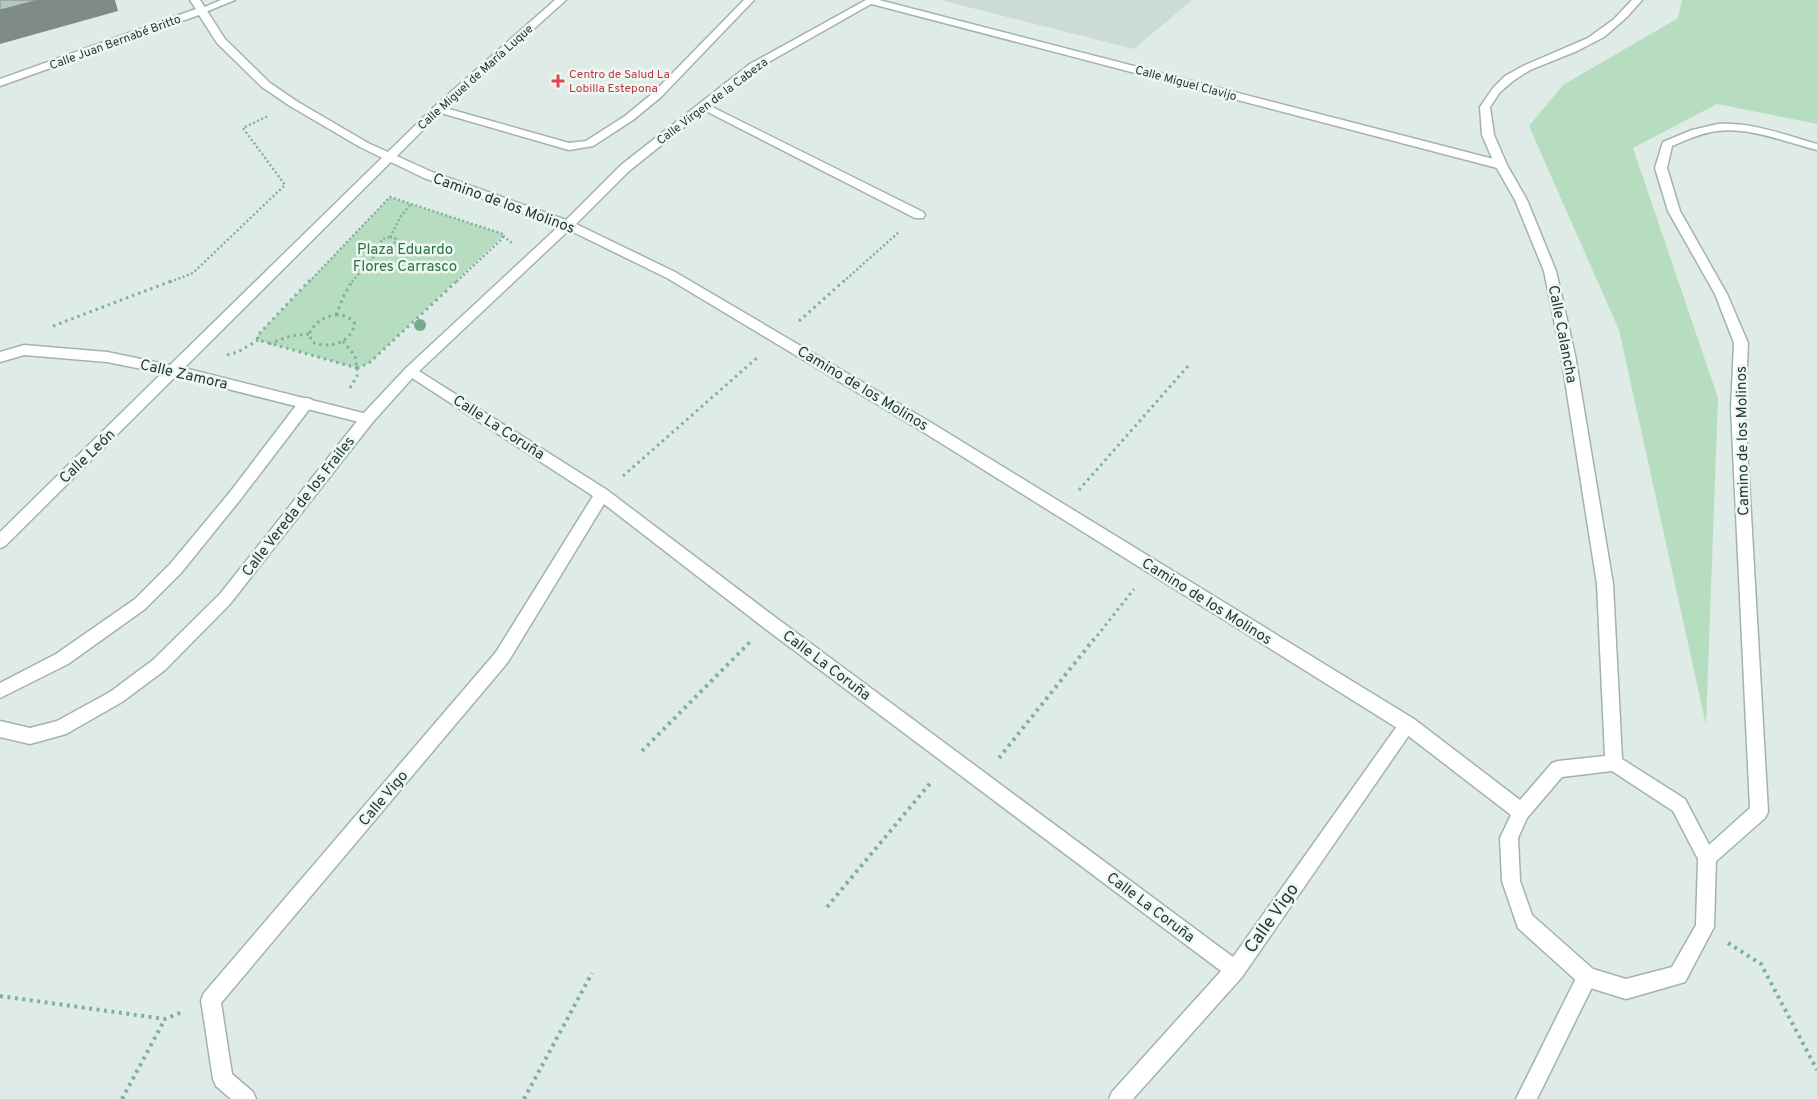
<svg xmlns="http://www.w3.org/2000/svg" width="1817" height="1099" font-family="Overpass,sans-serif">
<style>
.built{fill:#cddbd5}
.green{fill:#b7ddc1}
.lines{fill:none;stroke-linecap:round;stroke-linejoin:round}
.service-casing{stroke:#a2b3ad;stroke-width:3}
.minor-casing{stroke:#a2b3ad;stroke-width:3}
.tertiary-casing{stroke:#a2b3ad;stroke-width:3}
.path-far2{stroke:#7eb0a0;stroke-width:2.5;stroke-dasharray:2 2.5;stroke-linecap:butt}
.path-far1{stroke:#7eb0a0;stroke-width:3;stroke-dasharray:2.5 4;stroke-linecap:butt}
.path{stroke:#7eb0a0;stroke-width:4;stroke-dasharray:3 4.5;stroke-linecap:butt}
.service{fill:#fff;fill-rule:evenodd}
.minor{fill:#fff;fill-rule:evenodd}
.tertiary{fill:#fff;fill-rule:evenodd}
.tree{fill:#7ba98e}
.shaded-wall{fill:#7e8b86}
.building{fill:#b4c6bf;stroke:#7e8b86}
.health-dot{fill:#e0444e;stroke:#eff7f3;stroke-width:2}
.labels{text-anchor:middle;stroke-width:5;stroke-linejoin:round;paint-order:stroke}
.far-street-label{font-size:12px;fill:#203b34;stroke:#eff7f3}
.far-health-label{font-size:12px;fill:#be3a42;stroke:#eff7f3;text-anchor:start}
.street-label{font-size:15px;fill:#203b34;stroke:#eff7f3}
.park-label{font-size:15px;fill:#297346;stroke:#eff7f3}
.near-street-label{font-size:18px;fill:#203b34;stroke:#eff7f3}
</style>
<rect width="100%" height="100%" fill="#dfebe6"/>
<path class="built" d="M 940,0 L 1192,0 L 1134,49 Z"/>
<path class="green" d="M 1682,0 L 1817,0 L 1817,124 L 1717,104 L 1633,148 L 1718,398 L 1706,725 L 1619,330 L 1529,126 L 1563,85 L 1678,18 Z
M 390,197 L 503,234 L 503,236 L 369,363 L 357,368 L 258,340 L 257,336 Z"/>
<g class="lines">
<defs>
<path id="service" d="M 744,0 L 754,0 L 661,97 L 633,120 L 593,146 L 569,150 L 434,111 L 433,109 L 434,107 L 442,107 L 569,143 L 586,141 L 625,116 L 653,93 Z
M 704,103 L 923,212 L 925,215 L 923,218 L 915,218 L 700,108 L 699,106 L 700,104 Z
M 306,398 L 311,399 L 313,403 L 311,407 L 240,500 L 181,573 L 145,609 L 68,664 L 0,698 L 0,683 L 56,654 L 135,599 L 171,563 L 230,492 L 301,399 Z"/>
<path id="minor" d="M 221,0 L 235,0 L 203,13 L 200,14 L 195,11 Z
M 555,0 L 566,0 L 442,111 L 184,368 L 367,414 L 372,415 L 374,419 L 372,423 L 367,424 L 176,376 L 5,546 L 0,548 L 0,532 L 162,373 L 107,362 L 24,355 L 0,362 L 0,352 L 24,345 L 107,352 L 170,365 L 434,107 Z
M 867,0 L 879,0 L 1505,162 L 1507,165 L 1501,169 L 868,3 Z
M 1718,124 C 1752,122 1785,135 1817,144 L 1817,150 C 1785,142 1750,127 1717,131 C 1701,133 1686,140 1672,146 L 1667,168 L 1680,211 L 1727,294 L 1748,343 L 1745,409 L 1768,812 L 1765,818 L 1713,864 L 1707,867 L 1701,864 L 1698,858 L 1701,852 L 1750,808 L 1731,409 L 1734,343 L 1715,294 L 1668,211 L 1655,168 L 1663,142 L 1692,130 Z
M 411,366 L 607,490 L 775,617 L 1233,957 L 1402,719 L 1408,717 L 1414,719 L 1416,725 L 1242,977 L 1133,1099 L 1109,1099 L 1112,1092 L 1221,971 L 763,627 L 604,504 L 508,662 L 221,1003 L 232,1074 L 253,1092 L 256,1099 L 231,1099 L 216,1086 L 213,1079 L 201,1000 L 204,993 L 496,652 L 593,496 L 406,374 L 404,371 L 406,368 Z
M 1587,967 L 1594,970 L 1597,977 L 1537,1099 L 1516,1099 L 1580,970 Z"/>
<path id="tertiary" d="M 190,0 L 200,0 L 225,39 L 270,83 L 298,102 L 368,143 L 432,172 L 566,220 L 621,165 L 750,64 L 866,0 L 878,0 L 758,68 L 629,171 L 576,224 L 675,272 L 930,422 L 1414,719 L 1520,800 L 1552,763 L 1558,761 L 1605,756 L 1597,584 L 1561,355 L 1544,271 L 1515,200 L 1495,165 L 1482,135 L 1480,107 L 1493,88 L 1505,76 L 1523,66 L 1588,38 L 1613,20 L 1632,0 L 1642,0 L 1627,17 L 1604,37 L 1577,51 L 1530,70 L 1513,81 L 1500,92 L 1490,107 L 1494,135 L 1507,165 L 1527,200 L 1556,271 L 1575,355 L 1613,584 L 1622,759 L 1685,799 L 1716,858 L 1714,927 L 1685,982 L 1626,999 L 1587,987 L 1580,984 L 1518,928 L 1502,881 L 1500,838 L 1511,815 L 1402,731 L 920,430 L 667,278 L 569,230 L 416,374 L 372,423 L 230,604 L 165,670 L 122,702 L 66,734 L 30,744 L 0,737 L 0,721 L 30,728 L 57,721 L 110,692 L 153,660 L 220,594 L 362,415 L 406,368 L 559,226 L 424,178 L 360,147 L 290,106 L 262,87 L 217,43 L 199,15 L 0,86 L 0,79 L 196,9 ZM 1612,771 L 1673,811 L 1698,859 L 1696,925 L 1672,967 L 1626,979 L 1593,969 L 1532,915 L 1520,881 L 1518,838 L 1527,818 L 1562,777 Z"/>
</defs>
<use href="#service" class="service-casing"/>
<use href="#minor" class="minor-casing"/>
<use href="#tertiary" class="tertiary-casing"/>
<path class="path-far2" d="M 503,236 L 512,243
M 390,237 L 396,239 L 394,245 L 384,248 L 380,246 L 382,239 Z
M 390,237 L 401,216 L 411,204
M 170,282 L 193,273 L 285,185 L 243,128 L 268,116
M 309,282 L 390,197 L 503,234 L 502,239 L 456,282
M 352,282 L 382,247
M 843,282 L 899,232"/>
<path class="path-far1" d="M 310,280 L 257,336 L 258,340 L 357,368
M 336,315 C 344,315 350,317 355,324 C 349,344 330,349 312,342 L 309,334 C 315,322 323,317 336,315 Z
M 336,315 L 344,295 L 353,280
M 799,321 L 845,280
M 53,326 L 174,280
M 343,341 L 355,356 L 357,368
M 269,344 L 290,336 L 309,334
M 227,355 L 238,352 L 258,340
M 357,368 L 369,363 L 458,280
M 350,388 L 357,376 L 357,368
M 623,476 L 759,356
M 1079,490 L 1188,366
M 1093,641 L 1134,589"/>
<path class="path" d="M 642,751 L 750,642
M 999,758 L 1094,639
M 827,907 L 932,781
M 1728,943 L 1761,964 L 1817,1070
M 0,996 L 165,1019 L 182,1012
M 122,1099 L 165,1019
M 524,1099 L 592,973"/>
<use href="#service" class="service"/>
<use href="#minor" class="minor"/>
<use href="#tertiary" class="tertiary"/>
</g>
<circle class="tree" cx="420" cy="325" r="6"/>
<path class="shaded-wall" d="M 38,0 L 115,0 L 118,11 L 0,44 L 0,10 Z"/>
<path class="building" d="M 0,0 L 38,0 L 0,10 Z"/>
<path class="health-dot" d="M555.5 73.5h5v5h5v5h-5v5h-5v-5h-5v-5h5z"/>
<g class="labels">
<g class="far-street-label">
<text transform="translate(115 42) rotate(-20)" y="4">Calle Juan Bernabé Britto</text>
<text transform="translate(475 77) rotate(-42)" y="4">Calle Miguel de María Luque</text>
<text transform="translate(1186 83) rotate(15)" y="4">Calle Miguel Clavijo</text>
<text transform="translate(712 101) rotate(-37)" y="4">Calle Virgen de la Cabeza</text>
</g>
<g class="far-health-label">
<text x="569" y="78">Centro de Salud La<tspan x="569" dy="14">Lobilla Estepona</tspan></text>
</g>
<g class="street-label">
<text transform="translate(504 203) rotate(20)" y="5">Camino de los Molinos</text>
<text transform="translate(1563 334) rotate(79)" y="5">Calle Calancha</text>
<text transform="translate(184 374) rotate(13)" y="5">Calle Zamora</text>
<text transform="translate(863 388) rotate(31)" y="5">Camino de los Molinos</text>
<text transform="translate(499 427) rotate(33)" y="5">Calle La Coruña</text>
<text transform="translate(1742 441) rotate(-91)" y="5">Camino de los Molinos</text>
<text transform="translate(87 456) rotate(-44)" y="5">Calle León</text>
<text transform="translate(298 506) rotate(-52)" y="5">Calle Vereda de los Frailes</text>
<text transform="translate(1207 601) rotate(32)" y="5">Camino de los Molinos</text>
<text transform="translate(827 665) rotate(37)" y="5">Calle La Coruña</text>
<text transform="translate(383 798) rotate(-50)" y="5">Calle Vigo</text>
<text transform="translate(1151 907) rotate(37)" y="5">Calle La Coruña</text>
</g>
<g class="park-label">
<text x="405" y="254">Plaza Eduardo<tspan x="405" dy="17">Flores Carrasco</tspan></text>
</g>
<g class="near-street-label">
<text transform="translate(1271 918) rotate(-55)" y="6">Calle Vigo</text>
</g>
</g>
</svg>
